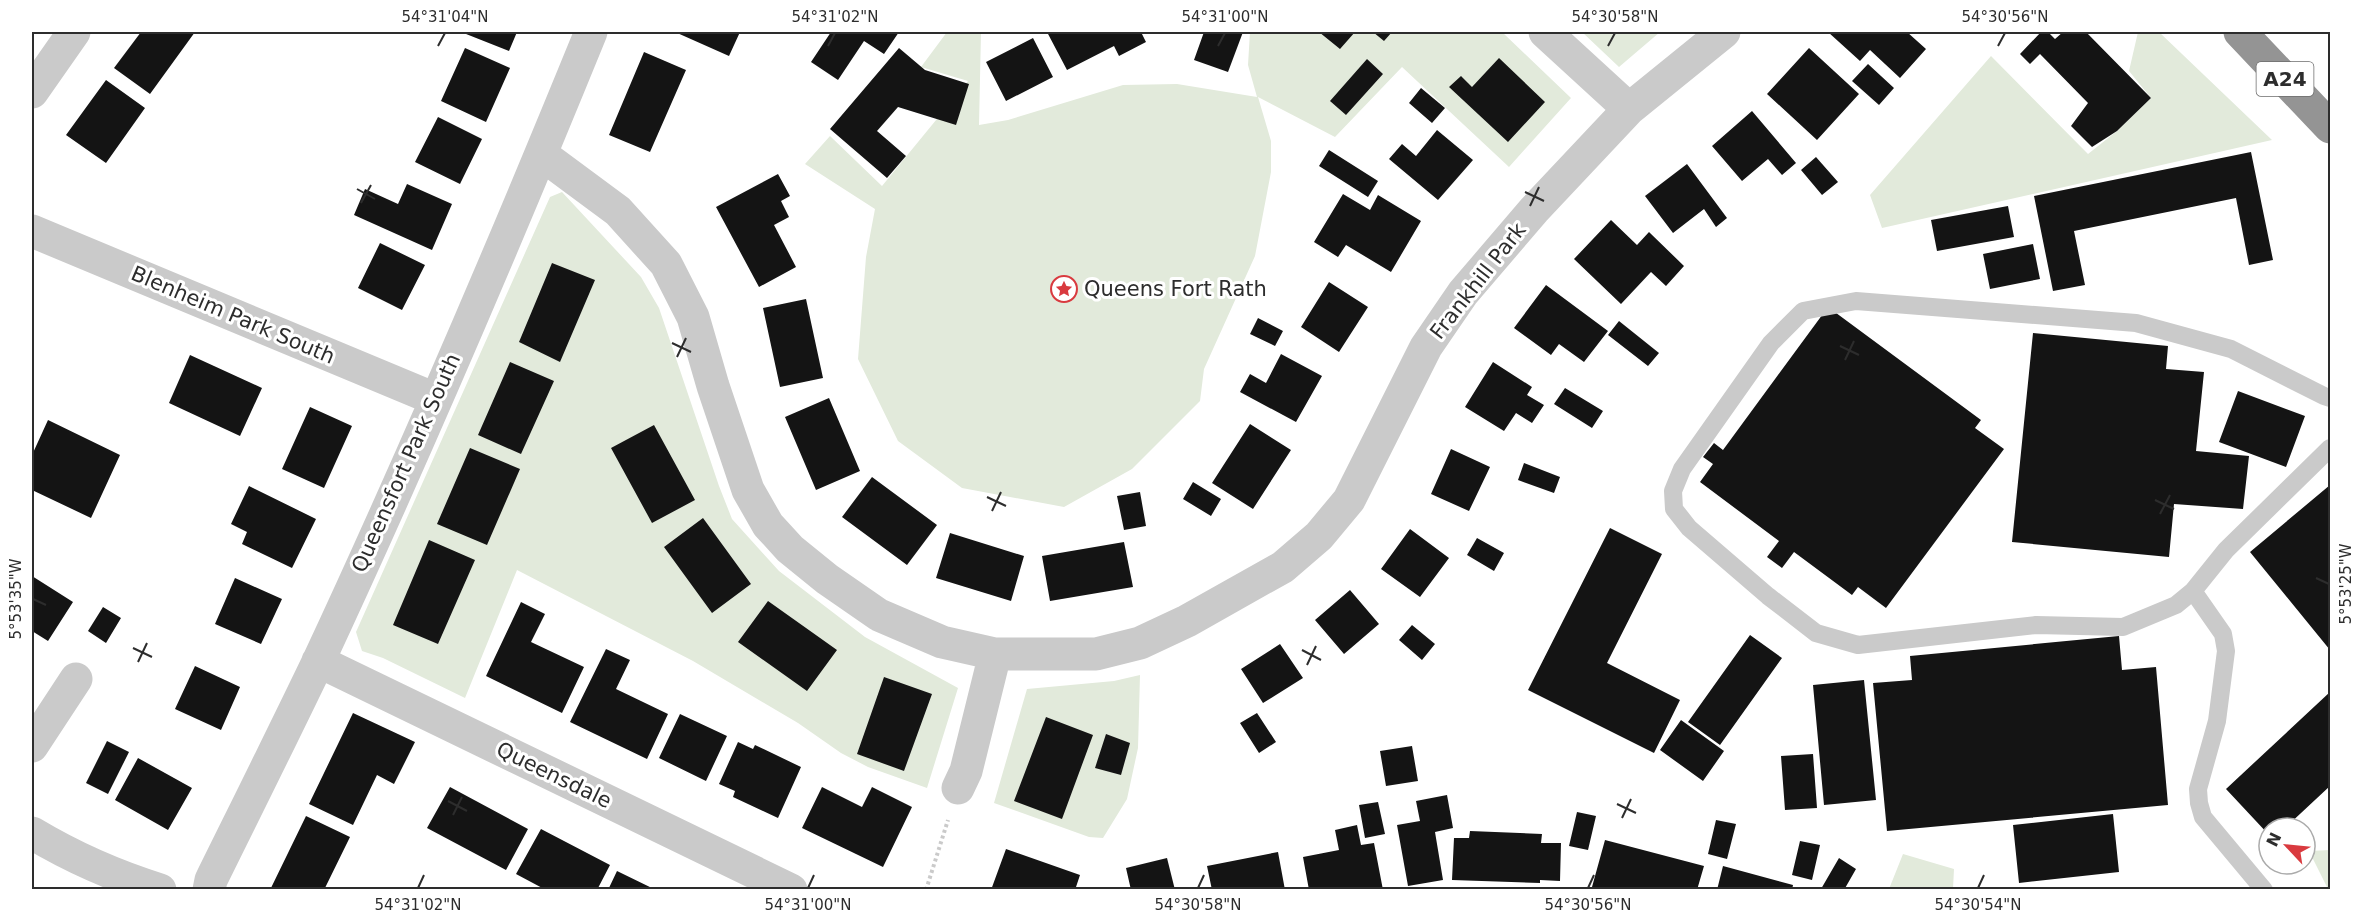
<svg xmlns="http://www.w3.org/2000/svg" width="2362" height="921" font-family="'DejaVu Sans',sans-serif">
<style>
.green{fill:#e2eadb}
.building{fill:#141414}
.lines{fill:none;stroke-linecap:round;stroke-linejoin:round}
.path{stroke:#cacaca;stroke-width:4;stroke-dasharray:3 3;stroke-linecap:butt}
.lane{stroke:#cacaca;stroke-width:18}
.street{stroke:#cacaca;stroke-width:33}
.highway{stroke:#949494;stroke-width:33}
.ticks{fill:none;stroke:#2d2d2d;stroke-width:2}
.labels{text-anchor:middle;stroke-width:6;stroke-linejoin:round;paint-order:stroke}
.shield{fill:#fff;stroke:#6c6c6c;stroke-width:1.5}
.shield-label{font-size:20px;font-weight:bold;fill:#2d2d2d}
.street-label{font-size:21px;fill:#2d2d2d;stroke:#fff}
.poi-label{font-size:21px;fill:#2d2d2d;stroke:#fff;text-anchor:start}
.neatline{fill:none;stroke:#2d2d2d;stroke-width:2}
.ticks-label{font-size:15px;text-anchor:middle;fill:#2d2d2d}
</style>
<rect width="100%" height="100%" fill="#fff"/>
<path class="green" d="M 947,32 L 981,32 L 979,125 L 1008,120 L 1123,85 L 1177,84 L 1257,97 L 1248,65 L 1250,32 L 1502,32 L 1571,98 L 1509,167 L 1402,67 L 1335,137 L 1258,97 L 1271,141 L 1271,172 L 1255,256 L 1204,369 L 1200,401 L 1132,469 L 1064,507 L 962,488 L 898,441 L 858,359 L 866,257 L 875,209 L 805,164 L 830,136 L 882,186 L 968,81 L 921,67 Z
M 1582,32 L 1660,32 L 1619,67 Z
M 2138,32 L 2159,32 L 2272,140 L 1882,228 L 1870,195 L 1991,56 L 2088,154 L 2117,131 L 2151,98 L 2129,71 Z
M 562,192 L 641,277 L 659,308 L 719,486 L 732,519 L 779,571 L 865,637 L 958,688 L 927,788 L 868,767 L 841,753 L 798,723 L 693,661 L 517,570 L 465,698 L 383,658 L 362,651 L 356,632 L 550,197 Z
M 1140,675 L 1138,748 L 1127,799 L 1103,838 L 1089,837 L 994,803 L 1027,689 L 1114,681 Z
M 2330,850 L 2330,889 L 2328,889 L 2309,851 Z
M 1903,854 L 1954,869 L 1953,889 L 1889,889 Z"/>
<path class="building" d="M 141,32 L 195,32 L 150,94 L 114,68 Z
M 461,32 L 517,32 L 509,51 Z
M 675,32 L 740,32 L 729,56 Z
M 831,32 L 899,32 L 884,54 L 864,41 L 838,80 L 811,62 Z
M 1047,32 L 1141,32 L 1146,42 L 1119,56 L 1114,46 L 1067,70 Z
M 1204,32 L 1243,32 L 1228,72 L 1194,60 Z
M 1319,32 L 1355,32 L 1340,49 Z
M 1373,32 L 1392,32 L 1384,41 Z
M 1828,32 L 1907,32 L 1926,49 L 1900,78 L 1870,50 L 1860,61 Z
M 2041,32 L 2048,32 L 2055,39 L 2063,32 L 2086,32 L 2151,98 L 2117,131 L 2092,147 L 2071,126 L 2088,103 L 2040,54 L 2030,64 L 2020,54 Z
M 1033,38 L 1053,77 L 1006,101 L 986,62 Z
M 465,48 L 510,68 L 486,122 L 441,101 Z
M 899,48 L 925,70 L 969,84 L 956,125 L 898,107 L 877,131 L 906,156 L 887,178 L 830,129 Z
M 1809,48 L 1859,94 L 1817,140 L 1767,94 Z
M 644,52 L 686,70 L 650,152 L 609,135 Z
M 1499,58 L 1545,102 L 1508,142 L 1449,87 L 1461,76 L 1472,87 Z
M 1367,59 L 1383,74 L 1346,115 L 1330,101 Z
M 1868,64 L 1894,88 L 1879,105 L 1852,81 Z
M 106,80 L 145,108 L 106,163 L 66,135 Z
M 1421,88 L 1445,108 L 1432,123 L 1409,103 Z
M 1752,111 L 1796,163 L 1782,175 L 1768,159 L 1742,181 L 1712,146 Z
M 438,117 L 482,139 L 460,184 L 415,162 Z
M 1437,130 L 1473,160 L 1438,200 L 1389,159 L 1402,144 L 1416,156 Z
M 1329,150 L 1378,181 L 1368,197 L 1319,166 Z
M 2251,152 L 2273,260 L 2249,265 L 2236,198 L 2074,231 L 2085,285 L 2053,291 L 2034,196 Z
M 1816,157 L 1838,182 L 1822,195 L 1801,170 Z
M 1687,164 L 1727,218 L 1716,227 L 1704,209 L 1673,233 L 1645,196 Z
M 778,174 L 790,196 L 781,201 L 789,217 L 774,225 L 796,267 L 759,287 L 716,207 Z
M 407,184 L 452,204 L 432,250 L 354,215 L 365,189 L 398,204 Z
M 1343,194 L 1370,210 L 1378,195 L 1421,221 L 1391,272 L 1346,245 L 1338,257 L 1314,242 Z
M 2008,206 L 2014,237 L 1937,251 L 1931,220 Z
M 1611,220 L 1637,245 L 1649,232 L 1684,266 L 1666,286 L 1651,272 L 1621,304 L 1574,259 Z
M 380,243 L 425,265 L 402,310 L 358,288 Z
M 2033,244 L 2040,279 L 1990,289 L 1983,254 Z
M 552,263 L 595,280 L 560,362 L 519,342 Z
M 1329,282 L 1368,307 L 1339,352 L 1301,327 Z
M 1546,285 L 1608,331 L 1584,362 L 1559,344 L 1551,355 L 1514,328 Z
M 806,299 L 823,378 L 780,387 L 763,308 Z
M 1828,307 L 1981,420 L 1975,428 L 2004,449 L 1886,608 L 1858,587 L 1852,595 L 1794,552 L 1782,568 L 1767,557 L 1779,541 L 1700,482 L 1713,464 L 1703,457 L 1714,443 L 1723,450 Z
M 1258,318 L 1283,331 L 1275,346 L 1250,334 Z
M 1619,321 L 1659,353 L 1648,366 L 1608,335 Z
M 2033,333 L 2168,346 L 2166,369 L 2204,372 L 2196,451 L 2249,456 L 2243,509 L 2174,504 L 2169,557 L 2012,542 Z
M 1281,354 L 1322,376 L 1296,422 L 1240,392 L 1250,374 L 1266,383 Z
M 190,355 L 262,388 L 240,436 L 169,403 Z
M 510,362 L 554,381 L 521,454 L 478,435 Z
M 1493,362 L 1532,387 L 1527,395 L 1544,405 L 1532,423 L 1516,413 L 1504,431 L 1465,407 Z
M 1565,388 L 1603,411 L 1592,428 L 1554,404 Z
M 2238,391 L 2305,416 L 2286,467 L 2219,442 Z
M 829,398 L 860,471 L 816,490 L 785,417 Z
M 310,407 L 352,426 L 324,488 L 282,469 Z
M 48,420 L 120,455 L 91,518 L 32,490 L 32,455 Z
M 1250,424 L 1291,450 L 1253,509 L 1212,483 Z
M 654,425 L 695,500 L 652,523 L 611,448 Z
M 470,448 L 520,469 L 487,545 L 437,524 Z
M 1451,449 L 1490,467 L 1469,511 L 1431,494 Z
M 1524,463 L 1560,477 L 1554,493 L 1518,480 Z
M 872,477 L 937,525 L 907,565 L 842,517 Z
M 1193,482 L 1221,499 L 1211,516 L 1183,499 Z
M 2330,485 L 2330,650 L 2250,552 Z
M 249,486 L 316,519 L 292,568 L 242,544 L 247,532 L 231,524 Z
M 1140,492 L 1146,526 L 1124,530 L 1117,496 Z
M 703,518 L 751,584 L 712,613 L 664,547 Z
M 1610,528 L 1662,554 L 1607,663 L 1680,700 L 1654,753 L 1528,690 Z
M 1410,529 L 1449,558 L 1420,597 L 1381,569 Z
M 950,533 L 1024,556 L 1011,601 L 936,578 Z
M 1477,538 L 1504,553 L 1494,571 L 1467,555 Z
M 429,540 L 475,560 L 438,644 L 393,625 Z
M 1124,542 L 1133,587 L 1050,601 L 1042,556 Z
M 32,576 L 73,602 L 48,641 L 32,631 Z
M 235,578 L 282,599 L 261,644 L 215,624 Z
M 1350,590 L 1379,624 L 1344,654 L 1315,620 Z
M 768,601 L 837,650 L 807,691 L 738,642 Z
M 521,602 L 545,614 L 531,642 L 584,667 L 562,713 L 486,676 Z
M 103,607 L 121,618 L 106,643 L 88,631 Z
M 1412,625 L 1435,644 L 1422,660 L 1399,640 Z
M 1750,635 L 1782,658 L 1720,745 L 1688,722 Z
M 2119,636 L 2122,670 L 2156,667 L 2168,805 L 1887,831 L 1873,683 L 1912,680 L 1910,656 Z
M 1280,644 L 1303,678 L 1263,703 L 1241,669 Z
M 606,649 L 630,660 L 616,689 L 668,714 L 647,759 L 570,722 Z
M 195,666 L 240,687 L 221,730 L 175,709 Z
M 884,677 L 932,694 L 904,771 L 857,754 Z
M 1864,680 L 1876,800 L 1824,805 L 1813,685 Z
M 2330,692 L 2330,786 L 2285,828 L 2269,828 L 2269,835 L 2226,789 Z
M 353,713 L 415,742 L 394,784 L 377,775 L 353,825 L 309,804 Z
M 1257,713 L 1276,742 L 1259,753 L 1240,723 Z
M 680,714 L 727,736 L 706,781 L 659,758 Z
M 1046,717 L 1093,735 L 1062,819 L 1014,801 Z
M 1681,720 L 1724,751 L 1703,781 L 1660,750 Z
M 1106,734 L 1130,743 L 1121,775 L 1095,768 Z
M 107,741 L 129,752 L 108,794 L 86,783 Z
M 738,742 L 753,749 L 755,745 L 801,767 L 778,818 L 733,797 L 735,791 L 719,784 Z
M 1412,746 L 1418,781 L 1386,786 L 1380,751 Z
M 1813,754 L 1817,808 L 1785,810 L 1781,756 Z
M 138,758 L 192,788 L 168,830 L 115,800 Z
M 450,787 L 528,829 L 506,870 L 427,828 Z
M 822,787 L 862,807 L 872,787 L 912,807 L 883,867 L 802,828 Z
M 1447,795 L 1453,828 L 1435,832 L 1443,880 L 1408,886 L 1397,825 L 1420,821 L 1416,801 Z
M 1378,802 L 1385,834 L 1365,838 L 1359,805 Z
M 1577,812 L 1596,816 L 1588,850 L 1569,846 Z
M 2113,814 L 2119,872 L 2019,883 L 2013,825 Z
M 306,816 L 350,837 L 324,890 L 270,890 Z
M 1716,820 L 1736,824 L 1727,859 L 1708,854 Z
M 1357,825 L 1361,845 L 1374,843 L 1383,890 L 1309,890 L 1303,857 L 1339,850 L 1335,830 Z
M 541,829 L 610,865 L 597,890 L 546,890 L 516,874 Z
M 1470,831 L 1542,834 L 1541,843 L 1561,843 L 1560,881 L 1540,880 L 1540,883 L 1452,880 L 1454,838 L 1469,838 Z
M 1605,840 L 1704,866 L 1697,890 L 1602,890 L 1592,887 Z
M 1800,841 L 1820,845 L 1812,880 L 1792,875 Z
M 1006,849 L 1080,875 L 1075,890 L 991,890 Z
M 1278,852 L 1285,890 L 1212,890 L 1207,866 Z
M 1167,858 L 1175,890 L 1131,890 L 1126,868 Z
M 1839,858 L 1856,869 L 1844,890 L 1822,890 L 1821,889 Z
M 1723,866 L 1793,885 L 1792,890 L 1717,890 Z
M 617,871 L 656,890 L 608,890 Z"/>
<g class="lines">
<path class="path" d="M 926,890 L 948,820"/>
<path class="lane" d="M 2330,398 L 2324,396 L 2231,349 L 2136,323 L 1856,301 L 1803,311 L 1771,343 L 1682,469 L 1673,491 L 1674,509 L 1689,528 L 1768,596 L 1816,633 L 1858,645 L 2036,625 L 2123,627 L 2176,605 L 2193,591 L 2226,550 L 2330,448
M 2193,591 L 2223,634 L 2226,651 L 2217,721 L 2198,789 L 2199,803 L 2203,817 L 2264,890"/>
<path class="street" d="M 1545,32 L 1629,109
M 32,92 L 74,32
M 541,154 L 618,211 L 666,264 L 693,317 L 713,386 L 748,490 L 768,525 L 790,549 L 827,579 L 879,615 L 942,642 L 995,654 L 1096,654 L 1140,643 L 1187,621 L 1283,567 L 1319,536 L 1349,500 L 1426,347 L 1463,293 L 1534,210 L 1629,109 L 1724,32
M 32,231 L 435,399
M 318,661 L 791,890
M 32,746 L 76,679
M 958,788 L 966,771 L 995,654
M 32,833 C 72,857 115,876 160,890
M 209,890 L 211,880 C 247,807 283,735 318,662 C 415,454 505,243 591,32"/>
<path class="highway" d="M 2240,32 L 2330,127"/>
</g>
<path class="ticks" d="M 438,46 L 445,33M 828,46 L 835,33M 1218,46 L 1225,33M 1608,46 L 1615,33M 1998,46 L 2005,33M 357,189 L 375,199M 1525,192 L 1544,201M 361,203 L 371,185M 1530,206 L 1539,187M 672,343 L 691,352M 1840,346 L 1859,355M 677,357 L 686,338M 1845,360 L 1854,341M 987,497 L 1006,506M 2155,500 L 2174,509M 992,511 L 1001,492M 2160,514 L 2170,495M 2316,578 L 2329,584M 33,599 L 46,605M 133,648 L 152,657M 1302,650 L 1321,660M 138,662 L 147,643M 1307,665 L 1316,646M 448,801 L 467,811M 1617,804 L 1636,813M 453,815 L 462,797M 1622,818 L 1631,799M 418,888 L 424,875M 808,888 L 814,875M 1198,888 L 1204,875M 1588,888 L 1594,875M 1978,888 L 1984,875"/>
<defs>
<symbol id="sight-ring" viewBox="-11 -11 22 22"><circle r="9.5" fill="#fff" stroke="#d93a3f" stroke-width="1.5"/><path d="M0-6L1.8-2.2L6-1.7L2.9 1.2L3.7 5.4L0 3.3L-3.7 5.4L-2.9 1.2L-6-1.7L-1.8-2.2Z" fill="#d93a3f"/></symbol>
</defs>
<g fill-rule="evenodd">
<use href="#sight-ring" x="1049" y="274" width="30" height="30"/>
</g>
<g class="labels">
<rect class="shield" x="2256.5" y="62" width="57" height="34" rx="4.5"/>
<g class="shield-label">
<text x="2285" y="86">A24</text>
</g>
<g class="street-label">
<text transform="translate(1478 281) rotate(-52)" y="7">Frankhill Park</text>
<text transform="translate(233 315) rotate(23)" y="7">Blenheim Park South</text>
<text transform="translate(406 463) rotate(-66)" y="7">Queensfort Park South</text>
<text transform="translate(554 775) rotate(26)" y="7">Queensdale</text>
</g>
<g class="poi-label">
<text x="1084" y="296">Queens Fort Rath</text>
</g>
</g>
<rect width="2362" height="921" fill="none" stroke="#ffffff" stroke-width="66"/>
<g transform="translate(2287 846) rotate(296)"><circle r="28" fill="#ffffff" stroke="#ababab" stroke-width="1.5"/>
<path d="M0-4.5L10 22L0 15L-10 22Z" fill="#d93a3f"/>
<text y="-9" font-size="16" font-weight="bold" text-anchor="middle" fill="#2d2d2d">N</text>
</g>
<rect x="33" y="33" width="2296" height="855" class="neatline"/>
<g class="ticks-label">
<text x="445" y="22">54°31'04"N</text>
<text x="835" y="22">54°31'02"N</text>
<text x="1225" y="22">54°31'00"N</text>
<text x="1615" y="22">54°30'58"N</text>
<text x="2005" y="22">54°30'56"N</text>
<text transform="translate(2346 584) rotate(-90)" y="5">5°53'25"W</text>
<text transform="translate(16 599) rotate(-90)" y="5">5°53'35"W</text>
<text x="418" y="910">54°31'02"N</text>
<text x="808" y="910">54°31'00"N</text>
<text x="1198" y="910">54°30'58"N</text>
<text x="1588" y="910">54°30'56"N</text>
<text x="1978" y="910">54°30'54"N</text>
</g>
</svg>
